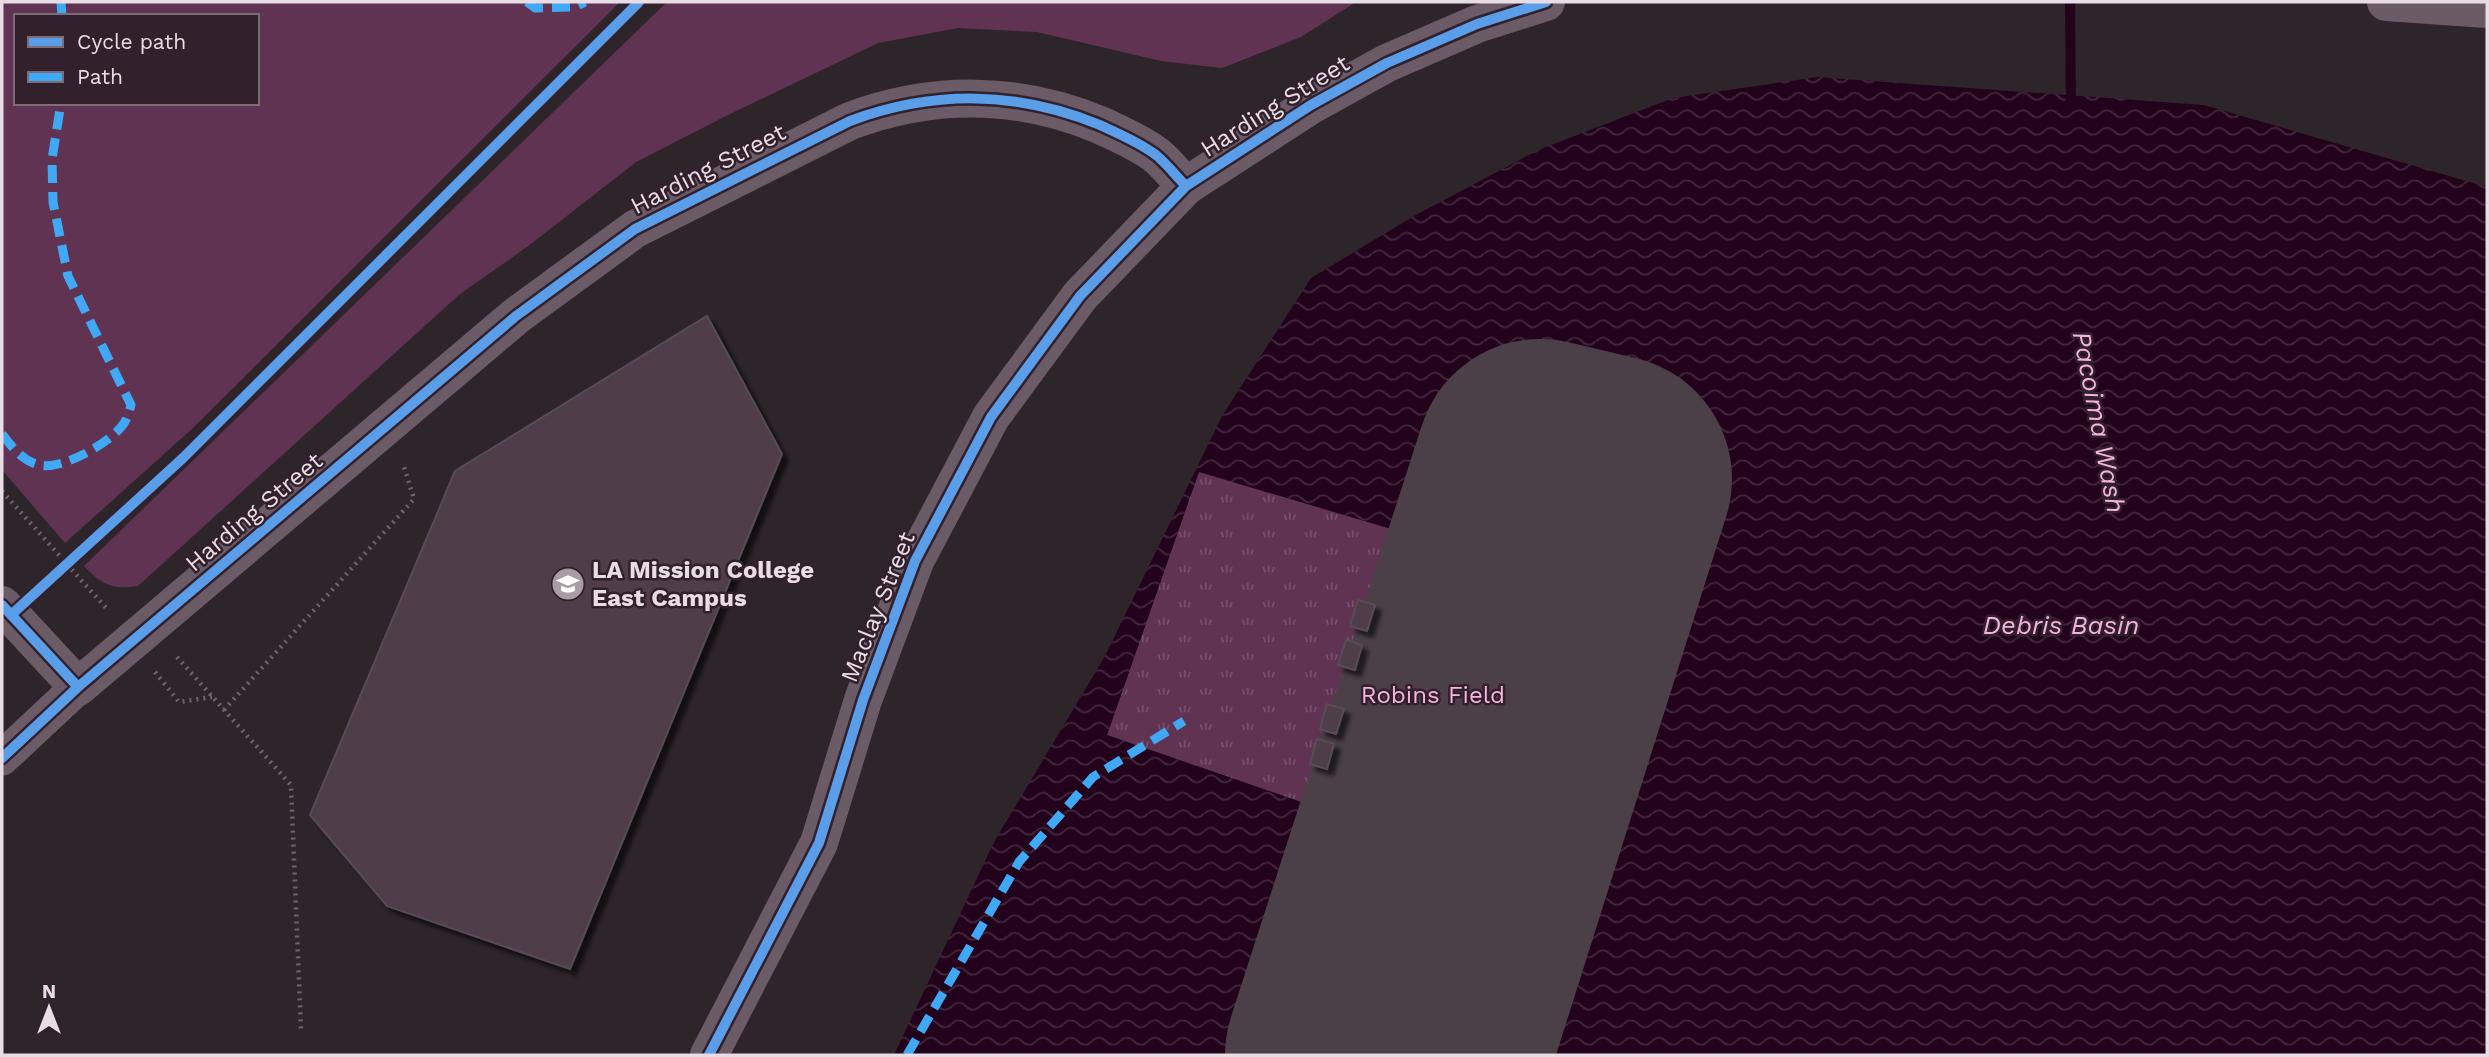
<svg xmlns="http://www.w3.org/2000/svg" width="2489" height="1057" font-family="'Work Sans',sans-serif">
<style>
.green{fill:#603353;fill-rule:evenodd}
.park{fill:url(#park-tufts)}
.water{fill:url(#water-waves)}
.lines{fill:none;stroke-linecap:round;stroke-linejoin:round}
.stream{stroke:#23031c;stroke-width:10}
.runway{stroke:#4b4048;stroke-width:248}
.building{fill:#4f3c4a;stroke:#554d53;stroke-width:2;filter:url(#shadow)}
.path{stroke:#6f636c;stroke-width:4.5;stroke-dasharray:2 5;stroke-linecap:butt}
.minor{stroke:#6a5b66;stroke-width:35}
.tertiary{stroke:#6a5b66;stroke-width:38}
.quiet{stroke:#3fa9f5;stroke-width:9;stroke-dasharray:18 9;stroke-linecap:butt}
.cycleway-casing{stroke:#32212c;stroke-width:15}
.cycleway{stroke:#5a9eea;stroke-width:10}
.labels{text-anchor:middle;stroke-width:5;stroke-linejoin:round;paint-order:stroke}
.street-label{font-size:24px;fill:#e8dde4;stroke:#32212c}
.poi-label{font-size:24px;font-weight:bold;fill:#e8dde4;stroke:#32212c;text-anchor:start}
.park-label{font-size:24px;fill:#f6b3df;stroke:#32212c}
.water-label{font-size:26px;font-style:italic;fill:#f5b2de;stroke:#32212c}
</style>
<defs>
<pattern id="park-tufts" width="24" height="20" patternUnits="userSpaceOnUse" patternTransform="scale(1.75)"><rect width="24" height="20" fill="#603353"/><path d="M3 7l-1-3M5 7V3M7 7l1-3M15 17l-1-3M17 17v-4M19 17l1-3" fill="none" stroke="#77506c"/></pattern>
<pattern id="water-waves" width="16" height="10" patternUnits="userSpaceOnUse" patternTransform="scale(1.75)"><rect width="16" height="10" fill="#23031c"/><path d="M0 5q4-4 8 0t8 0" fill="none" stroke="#43273d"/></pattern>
<filter id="shadow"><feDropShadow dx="6" dy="6" stdDeviation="2" flood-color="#0009"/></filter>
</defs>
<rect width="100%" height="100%" fill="#2e252b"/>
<path class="green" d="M 2,2 L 620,2 L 193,428 L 65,543 L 2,470 ZM 16,16 L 257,16 L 257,103 L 16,103 Z
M 667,2 L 1356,2 L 1301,37 L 1222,68 L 1161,61 L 1037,32 L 958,28 L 878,43 L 730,114 L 636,162 L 527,247 L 460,294 L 138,586 C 112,590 102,585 84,566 Z"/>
<path class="park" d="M 1515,425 L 1664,466 L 1471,1055 L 1281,1055 L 1362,823 L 1107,735 L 1199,471 L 1472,553 Z"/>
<path class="water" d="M 1817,77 L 2204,105 L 2487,187 L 2487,1055 L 1471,1055 L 1664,467 L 1516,425 L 1472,553 L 1199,472 L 1107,735 L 1362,823 L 1281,1055 L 894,1055 L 994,842 L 1105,656 L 1222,416 L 1311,278 L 1414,216 L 1538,150 L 1673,98 Z"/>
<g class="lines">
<path class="stream" d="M 2070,2 L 2071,107"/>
<path class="runway" d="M 1349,1055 L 1540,463 L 1608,479 L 1426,1055"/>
</g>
<path class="building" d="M 707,316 L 782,454 L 570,969 L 387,906 L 310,815 L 455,471 Z
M 1358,600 L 1375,605 L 1367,631 L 1350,626 Z
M 1346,640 L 1362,645 L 1355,670 L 1338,665 Z
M 1327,704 L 1344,709 L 1336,734 L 1320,729 Z
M 1317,739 L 1334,744 L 1327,769 L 1310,764 Z"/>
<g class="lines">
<path class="path" d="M 2,491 L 106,608
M 177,657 L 291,785 L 301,1030
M 155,672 L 179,702 L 212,697
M 224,710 L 414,499 L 404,467"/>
<path class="minor" d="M 2,758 L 78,687"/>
<path class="tertiary" d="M 2386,2 L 2487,9
M 2,605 L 78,687 L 516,316 L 635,229 L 850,121 C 933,90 1018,91 1100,125 C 1119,134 1139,142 1156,155 C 1167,164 1176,176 1186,186
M 709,1055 L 819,843 L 863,700 L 915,561 L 991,417 L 1080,296 L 1186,186 L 1311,105 L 1387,63 L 1477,24 L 1546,2"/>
<path class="quiet" d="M 61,2 L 62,16
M 527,2 L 535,8 L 575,7 L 585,2
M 2,434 C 13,448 21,460 39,465 C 61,471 109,443 122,426 C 127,420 129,412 131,405 L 68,276 L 53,202 L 52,159 L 61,103
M 907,1055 L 1019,862 L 1093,777 L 1184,721"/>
<defs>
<path id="cycleway" d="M 2,605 L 78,687
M 11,615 L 183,458 L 639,2
M 2,758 L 78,687 L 516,316 L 635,229 L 850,121 C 933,90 1018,91 1100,125 C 1119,134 1139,142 1156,155 C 1167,164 1176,176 1186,186
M 709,1055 L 819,843 L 863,700 L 915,561 L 991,417 L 1080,296 L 1186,186 L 1311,105 L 1387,63 L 1477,24 L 1546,2"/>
</defs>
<use href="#cycleway" class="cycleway-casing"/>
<use href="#cycleway" class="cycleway"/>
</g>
<defs>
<symbol id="university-disc" viewBox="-11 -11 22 22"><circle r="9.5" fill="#a79da3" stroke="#32212c"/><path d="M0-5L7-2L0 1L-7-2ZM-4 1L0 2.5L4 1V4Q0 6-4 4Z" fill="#fff"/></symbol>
</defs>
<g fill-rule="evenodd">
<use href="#university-disc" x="549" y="565" width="38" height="38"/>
</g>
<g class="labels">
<g class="street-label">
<text transform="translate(1275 106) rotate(-32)" y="8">Harding Street</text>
<text transform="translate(708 169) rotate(-27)" y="8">Harding Street</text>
<text transform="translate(254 512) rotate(-40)" y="8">Harding Street</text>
<text transform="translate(878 607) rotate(-68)" y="8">Maclay Street</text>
</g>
<g class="poi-label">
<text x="592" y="578">LA Mission College<tspan x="592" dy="28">East Campus</tspan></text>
</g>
<g class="park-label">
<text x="1433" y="703">Robins Field</text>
</g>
<g class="water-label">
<text transform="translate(2099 422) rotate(79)" y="9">Pacoima Wash</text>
<text x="2061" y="634">Debris Basin</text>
</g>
</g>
<rect width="2489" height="1057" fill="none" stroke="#e8dde4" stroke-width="7"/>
<rect x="14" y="14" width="245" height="91" fill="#32212c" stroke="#7b6c76" stroke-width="2"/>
<rect x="28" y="37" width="35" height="10" fill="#5a9eea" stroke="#7b6c76" stroke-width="2"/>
<text x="77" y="49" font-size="21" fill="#e8dde4">Cycle path</text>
<rect x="28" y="72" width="35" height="10" fill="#3fa9f5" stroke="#7b6c76" stroke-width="2"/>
<text x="77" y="84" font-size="21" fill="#e8dde4">Path</text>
<g transform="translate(49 1008)" stroke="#32212c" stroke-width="5" paint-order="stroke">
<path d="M0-5L12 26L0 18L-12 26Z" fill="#e8dde4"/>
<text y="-10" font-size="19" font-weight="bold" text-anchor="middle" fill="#e8dde4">N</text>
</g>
</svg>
